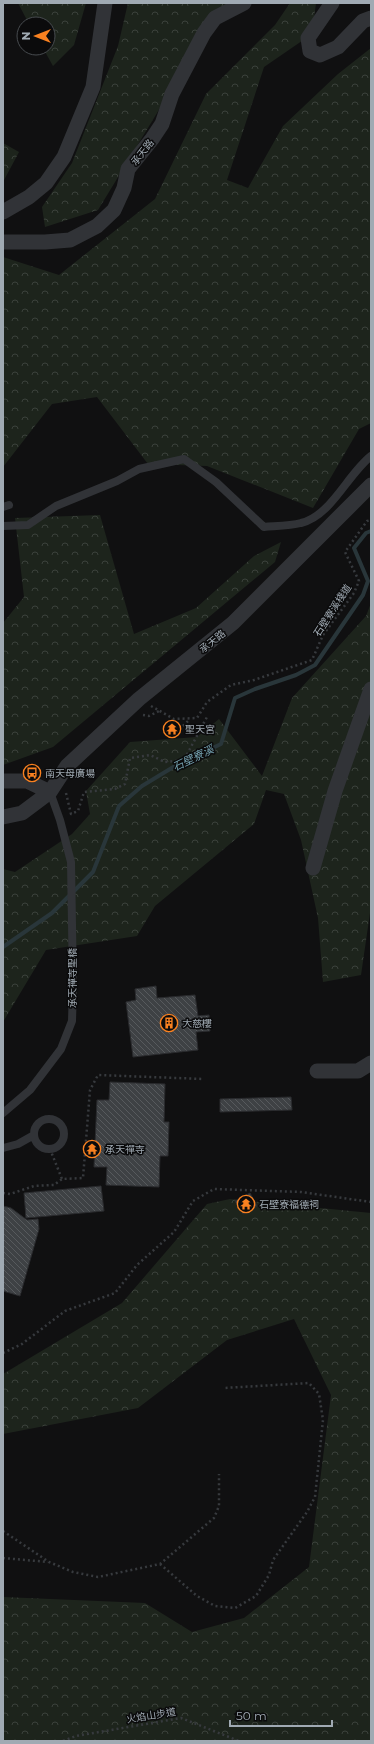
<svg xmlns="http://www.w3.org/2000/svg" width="374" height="1744" font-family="Montserrat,'Noto Sans TC',sans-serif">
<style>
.forest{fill:url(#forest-crowns)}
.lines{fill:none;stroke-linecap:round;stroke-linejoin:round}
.stream{stroke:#29363a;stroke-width:4}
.building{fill:url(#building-back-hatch);stroke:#2a2b2e}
.path{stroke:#373a3e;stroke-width:2.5;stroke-dasharray:2 3;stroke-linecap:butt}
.service{stroke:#313337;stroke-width:8}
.minor{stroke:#313337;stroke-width:15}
.labels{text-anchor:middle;stroke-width:3;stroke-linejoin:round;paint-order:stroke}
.street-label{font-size:10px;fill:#a0aab3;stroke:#0b0b0c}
.poi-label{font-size:10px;fill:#a0aab3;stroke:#0b0b0c;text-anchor:start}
.water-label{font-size:11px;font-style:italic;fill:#75a2b0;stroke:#0b0b0c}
</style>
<defs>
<pattern id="forest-crowns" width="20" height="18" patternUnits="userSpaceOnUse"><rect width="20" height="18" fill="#1d241c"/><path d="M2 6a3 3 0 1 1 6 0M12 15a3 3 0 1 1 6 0" fill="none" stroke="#3b413b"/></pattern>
<pattern id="building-back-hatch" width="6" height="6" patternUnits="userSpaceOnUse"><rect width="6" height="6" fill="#3e4144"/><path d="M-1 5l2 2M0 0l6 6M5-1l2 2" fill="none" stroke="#575a5d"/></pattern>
</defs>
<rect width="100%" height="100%" fill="#101011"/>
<path class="forest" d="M 18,3 L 86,3 L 74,45 L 53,66 L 43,48 L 48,48 L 48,24 L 29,24 Z
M 128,3 L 236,3 L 192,51 L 157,113 L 98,210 L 45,227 L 42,207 L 72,163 L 118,46 Z
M 290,3 L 316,3 L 312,34 L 264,67 L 227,180 L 248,188 L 283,126 L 338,74 L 371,48 L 371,423 L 359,429 L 313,508 L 207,466 L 148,464 L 97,397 L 52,404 L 3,467 L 3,257 L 59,275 L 155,199 L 206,94 L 275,25 Z
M 3,143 L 19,152 L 3,182 Z
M 100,515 L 134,634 L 196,608 L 254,556 L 281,542 L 275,562 L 53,747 L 3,765 L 3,623 L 24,597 L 15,518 Z
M 371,603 L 371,906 L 361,975 L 323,982 L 318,918 L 301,840 L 284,794 L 266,790 L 254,824 L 155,906 L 137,936 L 46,950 L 3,1022 L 3,869 L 15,872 L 72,834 L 90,814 L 86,791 L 130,742 L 197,737 L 219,719 L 262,776 L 292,698 L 366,616 Z
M 230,1199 L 371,1213 L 371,1741 L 3,1741 L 3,1597 L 145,1603 L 192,1632 L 244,1618 L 309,1567 L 331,1395 L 294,1319 L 227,1340 L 138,1408 L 3,1434 L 3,1374 L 122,1303 L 207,1204 Z"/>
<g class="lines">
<path class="stream" d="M 3,947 L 52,913 L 93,872 L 119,806 L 142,786 L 175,766 L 221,744 L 235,698 L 255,689 L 296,675 L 315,665 L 363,595 L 368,581 L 354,548 L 366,533 L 371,531"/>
</g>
<path class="building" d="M 156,986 L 157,998 L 195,995 L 198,1016 L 209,1015 L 210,1031 L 196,1032 L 198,1050 L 133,1057 L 126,1002 L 136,1000 L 135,989 Z
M 110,1082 L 165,1084 L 164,1122 L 169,1122 L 168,1156 L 160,1156 L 159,1187 L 106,1185 L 107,1167 L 94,1167 L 97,1100 L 109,1100 Z
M 291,1097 L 292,1110 L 220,1112 L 220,1099 Z
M 101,1186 L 104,1211 L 26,1218 L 24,1193 Z
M 250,1193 L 257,1206 L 243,1214 L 235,1201 Z
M 3,1206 L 11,1208 L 27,1220 L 38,1219 L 39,1229 L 20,1296 L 3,1291 Z"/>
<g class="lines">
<path class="path" d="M 151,706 L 174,719 L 197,718 L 207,702 L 231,685 L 254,680 L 312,660 L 323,635 L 354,593 L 359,581 L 345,552 L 367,521 L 371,520
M 143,715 L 149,716 L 159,711
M 183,726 L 189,720
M 66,793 L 71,814 L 78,811 L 84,792 L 115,789 L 125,784 L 130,758 L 150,755 L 165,762 L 184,760 L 207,717
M 50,1149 L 62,1179
M 3,1193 L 10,1194 L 34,1186 L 54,1185 L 62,1179 L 83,1178 L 90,1090 L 98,1075 L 203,1079
M 3,1353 L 22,1344 L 65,1311 L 115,1293 L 137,1265 L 174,1232 L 193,1201 L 214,1189 L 301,1192 L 371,1202
M 3,1531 L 49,1562 L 73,1572 L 98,1577 L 160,1564 L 214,1518 L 219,1506 L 219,1474
M 3,1558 L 48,1562
M 160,1564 L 197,1596 L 215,1606 L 235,1608 L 256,1596 L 269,1575 L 273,1560 L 307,1512 L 315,1497 L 323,1420 L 319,1394 L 309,1383 L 224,1388
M 63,1741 L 76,1736 L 181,1718 L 239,1741"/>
<path class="service" d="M 3,507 L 9,505
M 3,526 L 28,525 L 56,506 L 117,481 L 139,469 L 184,459 L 216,482 L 264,527 C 276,526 290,526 301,523 C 331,516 347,475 371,456
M 3,1113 L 30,1090 L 61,1049 L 72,1021 L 73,987 L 71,862 L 60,820 L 50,792
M34 1134a15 15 0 1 1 30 0a15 15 0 1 1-30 0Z
M 3,1148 L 18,1144 L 34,1135"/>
<path class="minor" d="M 332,3 L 308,38 L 310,51 L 320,55 L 338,47 L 363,21 L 371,18
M 3,212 L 29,197 L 46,183 L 64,157 L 93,87 L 105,3
M 3,242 L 45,242 L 70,240 L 97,226 L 114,210 L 124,188 L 128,169 L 152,139 L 162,124 L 172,94 L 204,33 L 215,18 L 244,3
M 3,781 L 27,781 L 50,792
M 3,817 L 22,813 L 50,792 L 67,766 L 139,699 L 233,623 L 371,485
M 313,868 L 335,791 L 371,689
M 317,1071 L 358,1071 L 371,1063"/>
</g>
<defs>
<symbol id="temple-ring" viewBox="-11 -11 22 22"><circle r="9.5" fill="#0b0b0c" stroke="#f98120" stroke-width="1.5"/><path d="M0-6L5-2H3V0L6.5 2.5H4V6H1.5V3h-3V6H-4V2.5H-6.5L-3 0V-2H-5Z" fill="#f98120"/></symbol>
<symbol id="bus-ring" viewBox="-11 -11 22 22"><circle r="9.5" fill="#0b0b0c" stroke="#f98120" stroke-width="1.5"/><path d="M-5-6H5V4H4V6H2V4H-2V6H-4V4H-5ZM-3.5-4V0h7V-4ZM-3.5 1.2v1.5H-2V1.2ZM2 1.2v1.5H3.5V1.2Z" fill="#f98120"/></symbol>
<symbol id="building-ring" viewBox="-11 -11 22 22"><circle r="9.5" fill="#0b0b0c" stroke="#f98120" stroke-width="1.5"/><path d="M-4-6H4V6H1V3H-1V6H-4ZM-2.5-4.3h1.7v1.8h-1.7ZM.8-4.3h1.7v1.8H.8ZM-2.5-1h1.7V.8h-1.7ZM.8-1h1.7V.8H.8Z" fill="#f98120"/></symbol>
</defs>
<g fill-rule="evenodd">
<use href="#temple-ring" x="162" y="719" width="20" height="20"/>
<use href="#bus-ring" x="22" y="763" width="20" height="20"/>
<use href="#building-ring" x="159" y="1013" width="20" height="20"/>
<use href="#temple-ring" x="82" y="1139" width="20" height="20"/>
<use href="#temple-ring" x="236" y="1194" width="20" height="20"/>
</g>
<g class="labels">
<g class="street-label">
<text transform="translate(142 152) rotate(-52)" y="4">承天路</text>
<text transform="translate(332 610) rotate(-57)" y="4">石壁寮溪棧道</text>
<text transform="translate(212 641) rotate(-39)" y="4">承天路</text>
<text transform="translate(72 978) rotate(-90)" y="4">承天禪寺聖橋</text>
<text transform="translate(151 1715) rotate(-9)" y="4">火焰山步道</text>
</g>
<g class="poi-label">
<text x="185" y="733">聖天宮</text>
<text x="45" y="777">南天母廣場</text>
<text x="182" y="1027">大慈樓</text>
<text x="105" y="1153">承天禪寺</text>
<text x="259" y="1208">石壁寮福德祠</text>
</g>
<g class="water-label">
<text transform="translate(193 758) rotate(-26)" y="4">石壁寮溪</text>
</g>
</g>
<rect width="374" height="1744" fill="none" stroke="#a0aab3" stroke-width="8"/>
<g transform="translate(36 36) rotate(270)"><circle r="19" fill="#0b0b0c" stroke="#474b4f"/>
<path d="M0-3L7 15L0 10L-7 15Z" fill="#f98120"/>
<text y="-6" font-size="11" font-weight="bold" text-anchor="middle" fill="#a0aab3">N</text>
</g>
<path d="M230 1720v6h102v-6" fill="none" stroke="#a0aab3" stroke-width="2"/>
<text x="236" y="1720" font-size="12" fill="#a0aab3" stroke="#0b0b0c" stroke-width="3" paint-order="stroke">50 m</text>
</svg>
